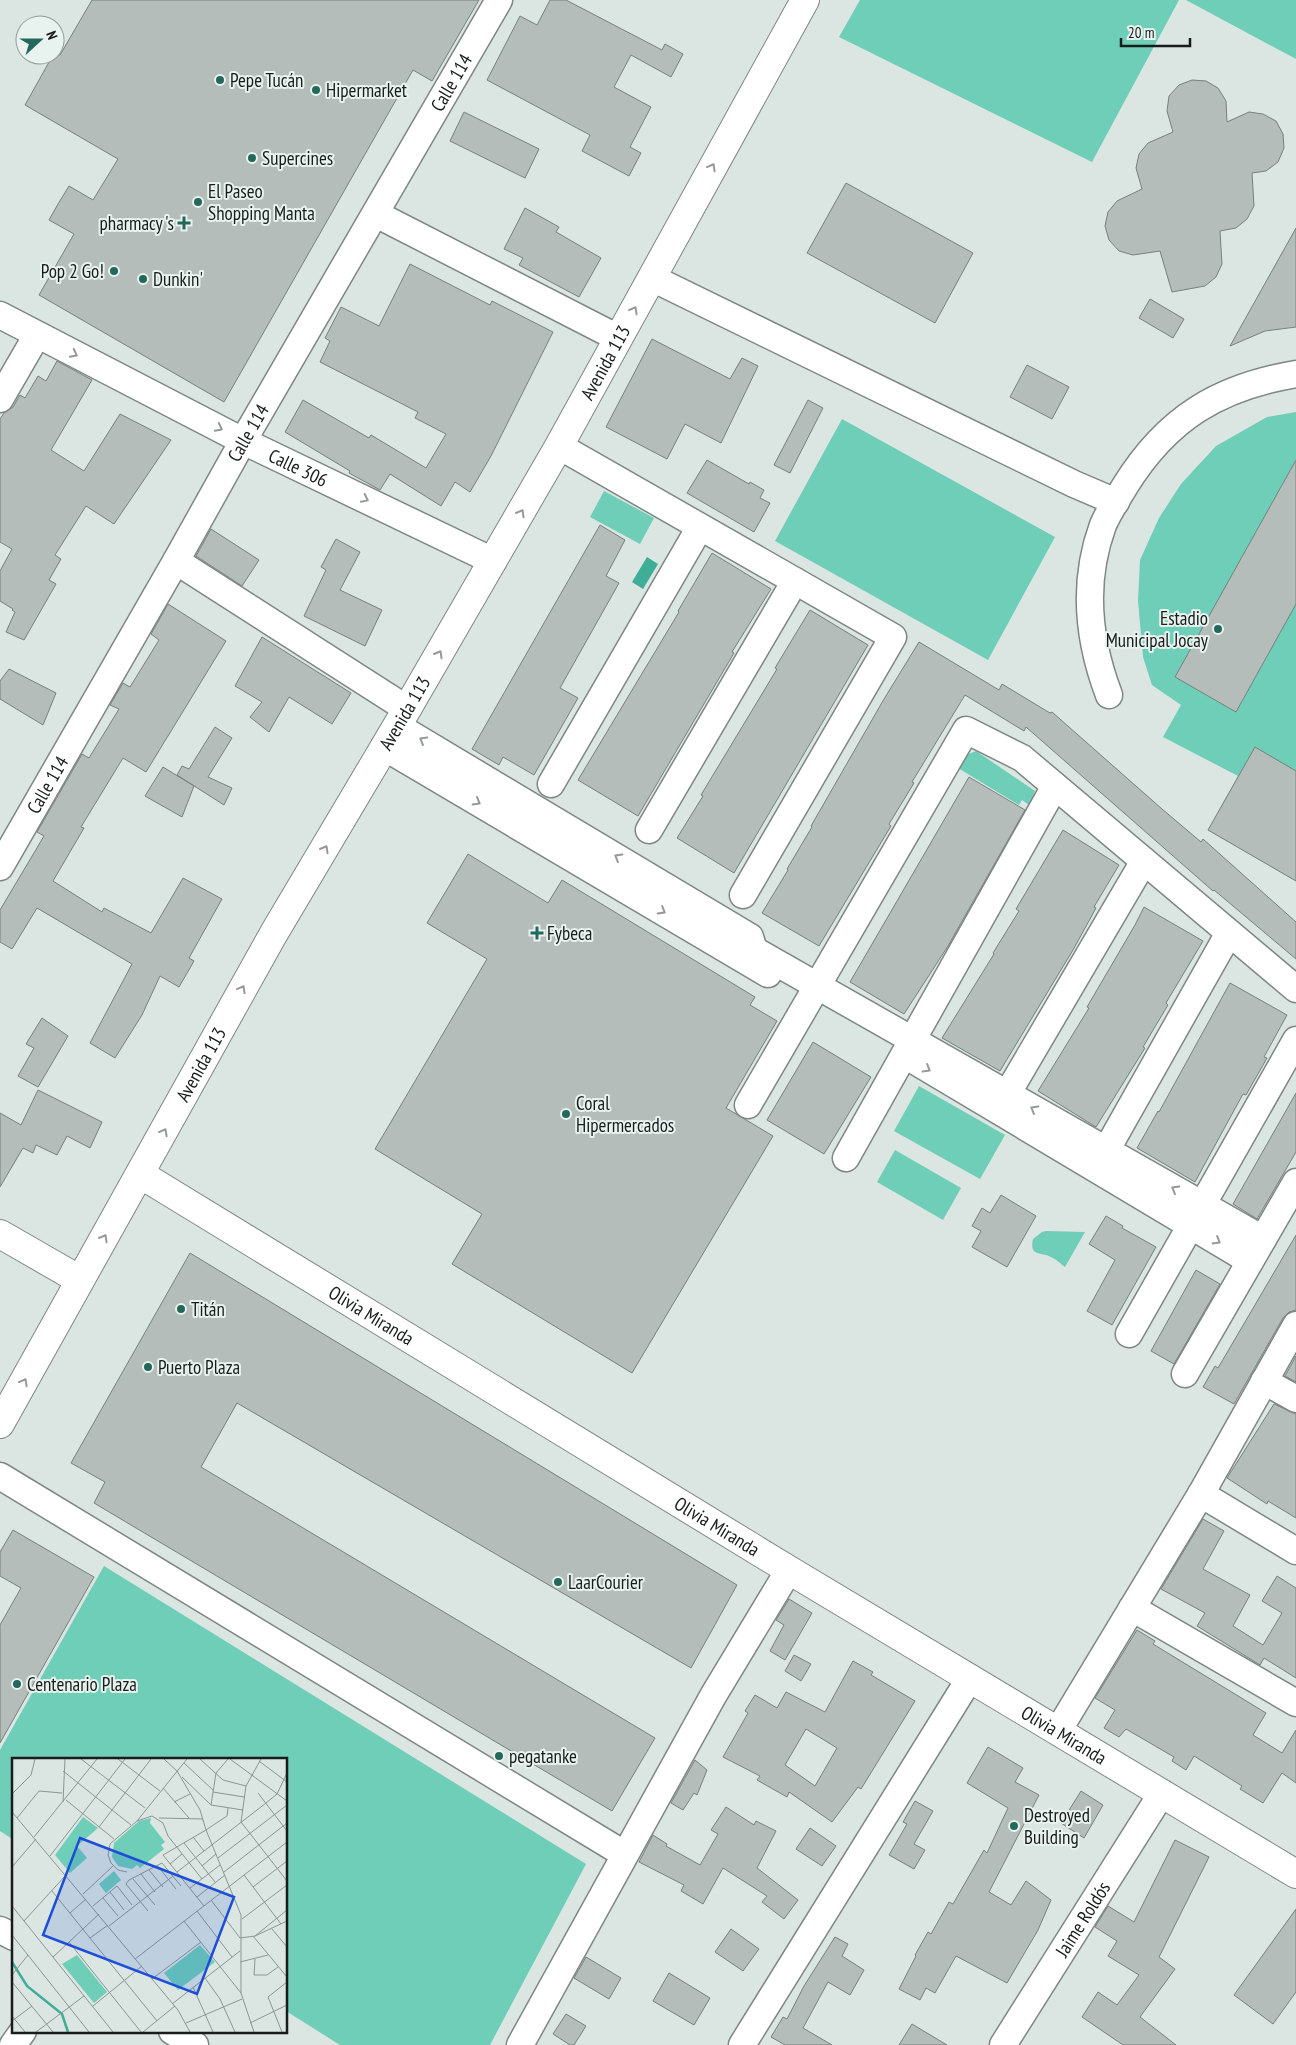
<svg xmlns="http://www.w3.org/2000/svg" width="1296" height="2045" font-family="'PT Sans Narrow',sans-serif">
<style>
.green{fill:#6eceb8}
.water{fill:#40ad97}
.building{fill:#b4bdba;stroke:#77807d;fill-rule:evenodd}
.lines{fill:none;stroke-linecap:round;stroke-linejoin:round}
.street-casing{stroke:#7e8784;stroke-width:29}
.secondary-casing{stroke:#7e8784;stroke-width:30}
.primary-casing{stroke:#7e8784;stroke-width:30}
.street{stroke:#fff;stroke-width:26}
.secondary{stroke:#fff;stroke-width:28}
.primary{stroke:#fff;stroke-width:28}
.oneway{stroke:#979998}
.poi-dot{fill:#23685a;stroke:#e8f2ef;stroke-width:2}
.labels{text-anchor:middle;stroke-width:4;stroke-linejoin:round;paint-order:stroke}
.poi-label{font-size:19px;fill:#181c1b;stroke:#e8f2ef;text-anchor:start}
.street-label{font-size:19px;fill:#181c1b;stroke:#e8f2ef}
.inset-river{fill:none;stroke:#40ad97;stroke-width:2.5}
.inset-road{fill:none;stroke:#8d9592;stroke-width:1}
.view{fill:#1d4ed8;fill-opacity:0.15;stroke:#1d4ed8;stroke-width:2.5}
.inset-edge{fill:none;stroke:#181c1b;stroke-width:2.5}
</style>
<rect width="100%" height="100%" fill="#dbe5e2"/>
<path class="green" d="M 860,0 L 1179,0 L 1092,162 L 839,37 Z
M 1186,0 L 1296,0 L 1296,59 Z
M 1296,412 L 1296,881 L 1208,830 L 1238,776 L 1163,737 L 1181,705 L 1152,685 L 1143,657 L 1138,601 L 1140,560 L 1159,518 L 1181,484 L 1216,446 L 1267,417 Z
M 842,419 L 1055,537 L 988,660 L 775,541 Z
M 604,491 L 654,518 L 640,544 L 590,517 Z
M 976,751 L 1035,791 L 1029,805 L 1022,800 L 1019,805 L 958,768 L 966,755 Z
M 919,1086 L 1005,1135 L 980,1179 L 894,1131 Z
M 895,1150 L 961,1188 L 943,1220 L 877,1182 Z
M 1042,1232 L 1046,1231 L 1085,1232 L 1065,1267 C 1061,1264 1056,1259 1051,1257 C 1041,1252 1029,1257 1033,1239 Z
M 104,1566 L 586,1864 L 490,2045 L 340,2045 L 286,2011 L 286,1759 L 14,1759 L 14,1840 L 0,1831 L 0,1750 Z"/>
<path class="water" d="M 647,557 L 658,564 L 643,589 L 632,582 Z"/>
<path class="building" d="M 92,0 L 479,0 L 432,81 L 413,70 L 224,402 L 39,295 L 74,234 L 49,220 L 58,204 L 69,186 L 93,200 L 118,159 L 25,105 L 53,55 L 60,55 Z
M 550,0 L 566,0 L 662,50 L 665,44 L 683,54 L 671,77 L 631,55 L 614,87 L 651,107 L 630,147 L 641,153 L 629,176 L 582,151 L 590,135 L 487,80 L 520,16 L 537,25 Z
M 1192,80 L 1206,81 L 1218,88 L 1226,101 L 1227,122 L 1249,112 L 1263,114 L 1276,121 L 1283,134 L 1284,148 L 1278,162 L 1266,171 L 1252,173 L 1254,206 L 1247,219 L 1236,228 L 1220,231 L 1222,264 L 1216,277 L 1205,286 L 1172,292 L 1160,251 L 1133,255 L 1119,251 L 1109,240 L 1105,226 L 1108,212 L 1117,201 L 1142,189 L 1136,168 L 1139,154 L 1148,143 L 1173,132 L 1167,111 L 1169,96 L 1179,85 Z
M 464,112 L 539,149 L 525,178 L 450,141 Z
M 846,183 L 973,253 L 935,323 L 807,253 Z
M 525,208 L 559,227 L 556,232 L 601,258 L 579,297 L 519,265 L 523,258 L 504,249 Z
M 1296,228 L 1296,327 L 1265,331 L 1230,346 Z
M 410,264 L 490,305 L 492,301 L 553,332 L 491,456 L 470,492 L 455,482 L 441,506 L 390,474 L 380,490 L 349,473 L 350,471 L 285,432 L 303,400 L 369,438 L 371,435 L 426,468 L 446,434 L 415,418 L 418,412 L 320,362 L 330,341 L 325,338 L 341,307 L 379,326 Z
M 1150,299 L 1184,319 L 1173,338 L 1139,318 Z
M 652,339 L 730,379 L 742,358 L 758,366 L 721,443 L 685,424 L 667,459 L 606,427 Z
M 57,361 L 92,380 L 51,450 L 84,471 L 120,414 L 171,440 L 114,524 L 86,506 L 55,555 L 61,559 L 49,580 L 56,584 L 24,640 L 6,632 L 15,612 L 12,610 L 13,609 L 0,601 L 0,571 L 12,549 L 0,542 L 0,419 L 4,413 L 13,407 L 20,395 L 25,398 L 38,376 L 46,381 Z
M 1027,365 L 1069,387 L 1052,419 L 1010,397 Z
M 808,400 L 823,408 L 790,473 L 774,465 Z
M 707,460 L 749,484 L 750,482 L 764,490 L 760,498 L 770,503 L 754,532 L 687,493 Z
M 1296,460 L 1296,604 L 1236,712 L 1175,677 Z
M 600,525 L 625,540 L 606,576 L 619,583 L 560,688 L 578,698 L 534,775 L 503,757 L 499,765 L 472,749 Z
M 211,529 L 259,560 L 242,586 L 196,556 Z
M 336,539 L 360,552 L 340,590 L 382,610 L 365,646 L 304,616 L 326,570 L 321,567 Z
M 712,553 L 771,589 L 732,652 L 734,653 L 638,816 L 578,780 L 679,612 L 678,611 Z
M 168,604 L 226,641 L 146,772 L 123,758 L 81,827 L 84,828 L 53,881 L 102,912 L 104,908 L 151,933 L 183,878 L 222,899 L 189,958 L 194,961 L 179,987 L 160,976 L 142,1015 L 115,1058 L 90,1043 L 132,964 L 37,908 L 12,949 L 0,942 L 0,910 L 44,836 L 37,832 L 82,754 L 89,758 L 119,709 L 110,705 L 123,683 L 130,687 L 159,640 L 151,634 Z
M 810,610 L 868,645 L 734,873 L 677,838 L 703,796 L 701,795 L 777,669 L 775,668 Z
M 262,637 L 351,693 L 332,724 L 289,697 L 269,732 L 250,717 L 262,702 L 235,686 Z
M 919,642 L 999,690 L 1002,684 L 1050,713 L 1052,712 L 1162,809 L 1201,842 L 1203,839 L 1296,922 L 1296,959 L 1214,890 L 1213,891 L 1026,727 L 1024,731 L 965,695 L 912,782 L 914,783 L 889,824 L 891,826 L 819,946 L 762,913 L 788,870 L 787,869 L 812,827 L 811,826 L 884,699 Z
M 9,669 L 56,693 L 43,725 L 0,699 L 0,681 Z
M 215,727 L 232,738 L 208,777 L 232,788 L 224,805 L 177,775 L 182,766 L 189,769 Z
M 1255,747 L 1296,771 L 1296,881 L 1208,830 Z
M 163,767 L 194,786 L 182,817 L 145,796 Z
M 969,777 L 1025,810 L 948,946 L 904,1014 L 850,982 Z
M 1063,830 L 1119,865 L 1094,907 L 1096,908 L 1073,950 L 1000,1071 L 942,1038 L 994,954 L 993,953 L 1019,911 L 1016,909 Z
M 468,854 L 548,903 L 562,880 L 755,997 L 750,1005 L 777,1021 L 726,1108 L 773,1136 L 632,1373 L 452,1264 L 482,1214 L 375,1149 L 487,959 L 427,923 Z
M 1144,907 L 1203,941 L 1166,1003 L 1168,1005 L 1143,1047 L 1145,1048 L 1096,1127 L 1038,1091 L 1089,1008 L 1087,1007 L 1135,925 Z
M 1230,983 L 1287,1015 L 1264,1057 L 1267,1058 L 1246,1095 L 1243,1094 L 1195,1182 L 1137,1148 L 1158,1111 L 1159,1112 Z
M 42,1018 L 68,1036 L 38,1087 L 18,1076 L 34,1048 L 26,1044 Z
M 813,1042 L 871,1077 L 824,1154 L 767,1120 Z
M 38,1090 L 102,1122 L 90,1148 L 67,1136 L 57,1155 L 36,1145 L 33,1153 L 23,1148 L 0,1187 L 0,1113 L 21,1125 Z
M 1296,1093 L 1296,1152 L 1257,1219 L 1233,1204 Z
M 1001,1195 L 1036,1216 L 1007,1267 L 972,1247 L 981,1231 L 972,1226 L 982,1208 L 990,1213 Z
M 1106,1216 L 1123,1226 L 1122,1228 L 1156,1247 L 1112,1325 L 1087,1311 L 1115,1260 L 1089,1244 Z
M 1296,1235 L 1296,1310 L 1289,1312 L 1283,1318 L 1234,1404 L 1203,1387 L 1215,1366 L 1218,1368 Z
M 190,1253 L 737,1585 L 691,1668 L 237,1403 L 201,1467 L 655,1738 L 612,1811 L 94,1503 L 105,1482 L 71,1463 Z
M 1196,1270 L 1220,1284 L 1174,1364 L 1151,1351 Z
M 1296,1356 L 1296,1382 L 1285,1376 Z
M 1274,1404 L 1296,1414 L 1296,1518 L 1268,1501 L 1267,1504 L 1227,1478 Z
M 1203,1519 L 1224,1531 L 1203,1569 L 1250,1595 L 1233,1626 L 1263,1645 L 1282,1613 L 1262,1601 L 1277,1576 L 1296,1588 L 1296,1678 L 1264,1658 L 1260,1665 L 1197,1626 L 1205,1613 L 1161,1589 Z
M 13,1530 L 94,1577 L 0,1743 L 0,1625 L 21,1588 L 0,1576 L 0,1552 Z
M 789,1599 L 812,1613 L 785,1660 L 770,1651 L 784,1625 L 776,1620 Z
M 1137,1630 L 1155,1641 L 1153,1644 L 1266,1713 L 1253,1735 L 1282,1753 L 1296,1730 L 1296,1783 L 1282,1773 L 1263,1803 L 1240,1789 L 1242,1786 L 1194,1756 L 1186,1770 L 1172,1761 L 1174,1757 L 1126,1729 L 1119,1737 L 1104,1728 L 1115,1710 L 1095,1698 Z
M 794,1655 L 811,1664 L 801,1681 L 785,1671 Z
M 853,1661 L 873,1672 L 871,1675 L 915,1701 L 861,1789 L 858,1787 L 832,1822 L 789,1792 L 787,1797 L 757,1780 L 760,1776 L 723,1757 L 748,1713 L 745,1711 L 755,1695 L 777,1708 L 786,1692 L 825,1712 ZM 806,1729 L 837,1748 L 815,1786 L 785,1765 Z
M 988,1747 L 1023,1768 L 1015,1782 L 1039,1795 L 989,1892 L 1011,1905 L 1026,1881 L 1051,1900 L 1038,1930 L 1007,1983 L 956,1956 L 935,1993 L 926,1988 L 920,2000 L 899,1989 L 916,1956 L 915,1955 L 928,1932 L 931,1934 L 949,1902 L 953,1904 L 984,1850 L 987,1853 L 1008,1808 L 967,1783 Z
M 695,1760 L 707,1770 L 697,1795 L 694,1793 L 683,1810 L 671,1803 Z
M 1081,1791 L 1103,1805 L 1084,1838 L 1061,1823 Z
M 915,1801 L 933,1811 L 914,1844 L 925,1850 L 914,1869 L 889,1855 L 907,1824 L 903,1822 Z
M 726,1807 L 754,1825 L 756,1821 L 776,1831 L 757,1868 L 798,1900 L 784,1919 L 762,1902 L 767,1896 L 723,1868 L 703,1904 L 681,1891 L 684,1885 L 639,1862 L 653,1835 L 667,1844 L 666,1846 L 700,1865 L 718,1834 L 711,1830 Z
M 810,1828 L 836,1846 L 822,1866 L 796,1849 Z
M 1175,1840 L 1209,1857 L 1159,1957 L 1175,1969 L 1140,2017 L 1176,2045 L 1123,2045 L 1082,2017 L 1098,1992 L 1117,2005 L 1139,1975 L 1108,1956 L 1117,1941 L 1095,1927 L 1108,1906 L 1134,1922 Z
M 1296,1909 L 1296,1992 L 1273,2024 L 1234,1995 Z
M 731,1929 L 759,1949 L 743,1971 L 715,1952 Z
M 835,1937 L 848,1944 L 842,1956 L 864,1970 L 850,1995 L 828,1982 L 803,2028 L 832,2045 L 785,2045 L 771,2037 L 783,2017 L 787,2019 L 804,1986 Z
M 586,1957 L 621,1978 L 609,1999 L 574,1978 Z
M 669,1973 L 710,1998 L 694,2025 L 653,2001 Z
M 566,2014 L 586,2026 L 574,2045 L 570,2045 L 553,2034 Z
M 912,2024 L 947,2045 L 899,2045 Z"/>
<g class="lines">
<defs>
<g id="street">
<path d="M 376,214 L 618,338"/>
<path d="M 652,278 L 1074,484 L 1116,502"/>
<path id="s1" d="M 0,315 L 243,441 L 493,561"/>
<path d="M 0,399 L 37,335"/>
<path d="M 559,446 L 893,637 L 743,895"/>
<path d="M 176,561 L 407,709"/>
<path d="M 1109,695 C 1088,640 1082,582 1103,525 C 1109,511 1118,498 1125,486 C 1167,418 1219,387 1296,374"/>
<path d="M 397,726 L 750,937 L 754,950 L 1263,1239"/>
<path d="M 384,747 L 768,974"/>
<path d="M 551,784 L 700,527"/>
<path d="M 649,830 L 795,581"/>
<path id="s2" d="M 0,867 L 176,561 L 243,441 L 499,0"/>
<path d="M 905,1055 L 1250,1261"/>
<path d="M 748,1105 L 966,730 L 1022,758 L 1296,989"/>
<path d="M 999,1108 L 1144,861"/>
<path d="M 846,1158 L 1055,786"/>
<path d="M 1098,1165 L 1229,933"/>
<path d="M 1129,1334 L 1296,1040"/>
<path d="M 1185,1374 L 1296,1182"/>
<path d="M 1264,1381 L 1296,1399"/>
<path d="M 0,1476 L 624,1854"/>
<path d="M 1201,1494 L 1296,1551"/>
<path d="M 1132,1608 L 1296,1703"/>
<path d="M 1058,1731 L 1201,1494 L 1296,1325"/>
<path d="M 0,1930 L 14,1937"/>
<path d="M 172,2031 L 195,2045"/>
<path d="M 13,2045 L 23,2031"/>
<path d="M 520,2045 L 713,1696 L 789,1570"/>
<path d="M 742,2045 L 970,1678"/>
<path id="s3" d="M 1003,2045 L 1162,1793"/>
</g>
<g id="secondary">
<path id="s4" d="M 140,1174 L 789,1570 L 1296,1874"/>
<path d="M 0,1234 L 80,1280"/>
</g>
<g id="primary">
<path id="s5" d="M 0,1424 L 274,933 L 407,709 L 559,446 L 805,0"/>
</g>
</defs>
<use href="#street" class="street-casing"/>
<use href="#secondary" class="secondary-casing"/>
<use href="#primary" class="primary-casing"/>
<use href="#street" class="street"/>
<use href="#secondary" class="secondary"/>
<use href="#primary" class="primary"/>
</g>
<defs><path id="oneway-chevron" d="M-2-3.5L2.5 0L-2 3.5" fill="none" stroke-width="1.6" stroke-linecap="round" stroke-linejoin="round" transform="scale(1.25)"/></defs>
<g class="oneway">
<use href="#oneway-chevron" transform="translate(712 167) rotate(-61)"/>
<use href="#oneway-chevron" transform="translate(634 310) rotate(-61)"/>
<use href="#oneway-chevron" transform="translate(74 354) rotate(27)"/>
<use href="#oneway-chevron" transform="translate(219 428) rotate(27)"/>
<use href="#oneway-chevron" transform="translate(365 499) rotate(26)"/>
<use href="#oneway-chevron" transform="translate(521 513) rotate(-60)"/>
<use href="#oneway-chevron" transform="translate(439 654) rotate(-60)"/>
<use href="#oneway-chevron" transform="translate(423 740) rotate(-150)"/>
<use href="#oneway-chevron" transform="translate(477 802) rotate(30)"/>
<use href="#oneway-chevron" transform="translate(325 849) rotate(-60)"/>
<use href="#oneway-chevron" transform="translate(618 857) rotate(-149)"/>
<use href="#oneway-chevron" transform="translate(662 911) rotate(31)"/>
<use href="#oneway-chevron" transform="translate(242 989) rotate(-61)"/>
<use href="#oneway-chevron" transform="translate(927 1069) rotate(31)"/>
<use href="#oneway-chevron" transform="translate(1034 1109) rotate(-150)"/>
<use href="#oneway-chevron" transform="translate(164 1132) rotate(-61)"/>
<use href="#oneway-chevron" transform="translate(1175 1189) rotate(-150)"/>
<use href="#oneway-chevron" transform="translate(104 1238) rotate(-60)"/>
<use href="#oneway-chevron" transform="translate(1217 1241) rotate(31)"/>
<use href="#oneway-chevron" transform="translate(24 1382) rotate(-61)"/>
</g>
<g class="poi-dot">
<circle cx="220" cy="80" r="5"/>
<circle cx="316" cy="90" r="5"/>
<circle cx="252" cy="158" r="5"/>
<circle cx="198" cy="202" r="5"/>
<path d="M181.5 215.5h5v5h5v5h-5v5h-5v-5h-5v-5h5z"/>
<circle cx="114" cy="271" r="5"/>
<circle cx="143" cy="279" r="5"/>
<circle cx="1218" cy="629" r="5"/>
<path d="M534.5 925.5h5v5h5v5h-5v5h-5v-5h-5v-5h5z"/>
<circle cx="566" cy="1114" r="5"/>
<circle cx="181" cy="1309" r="5"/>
<circle cx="148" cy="1367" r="5"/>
<circle cx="558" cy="1582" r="5"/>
<circle cx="17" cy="1684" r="5"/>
<circle cx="499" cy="1756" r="5"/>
<circle cx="1014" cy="1826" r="5"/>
</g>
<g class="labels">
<g class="poi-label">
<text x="230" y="87">Pepe Tucán</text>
<text x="326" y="97">Hipermarket</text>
<text x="262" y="165">Supercines</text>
<text x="208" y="198">El Paseo<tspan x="208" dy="22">Shopping Manta</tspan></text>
<text x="174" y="230" text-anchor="end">pharmacy 's</text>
<text x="104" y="278" text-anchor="end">Pop 2 Go!</text>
<text x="153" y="286">Dunkin'</text>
<text x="1208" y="625" text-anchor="end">Estadio<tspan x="1208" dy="22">Municipal Jocay</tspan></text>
<text x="547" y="940">Fybeca</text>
<text x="576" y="1110">Coral<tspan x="576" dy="22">Hipermercados</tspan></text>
<text x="191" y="1316">Titán</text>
<text x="158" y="1374">Puerto Plaza</text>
<text x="568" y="1589">LaarCourier</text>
<text x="27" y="1691">Centenario Plaza</text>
<text x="509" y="1763">pegatanke</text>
<text x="1024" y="1822">Destroyed<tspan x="1024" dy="22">Building</tspan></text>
</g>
<g class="street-label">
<text dy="7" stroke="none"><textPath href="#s2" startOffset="905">Calle 114</textPath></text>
<text dy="7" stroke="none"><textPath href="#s5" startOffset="1222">Avenida 113</textPath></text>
<text dy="7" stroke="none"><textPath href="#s2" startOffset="500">Calle 114</textPath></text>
<text dy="7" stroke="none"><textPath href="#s1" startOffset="335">Calle 306</textPath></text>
<text dy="7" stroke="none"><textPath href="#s5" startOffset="818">Avenida 113</textPath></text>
<text dy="7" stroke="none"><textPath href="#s2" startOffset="95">Calle 114</textPath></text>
<text dy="7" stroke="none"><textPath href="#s5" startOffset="412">Avenida 113</textPath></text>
<text dy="7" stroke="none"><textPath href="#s4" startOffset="271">Olivia Miranda</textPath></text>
<text dy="7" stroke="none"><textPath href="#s4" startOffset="676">Olivia Miranda</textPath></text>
<text dy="7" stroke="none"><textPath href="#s4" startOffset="1081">Olivia Miranda</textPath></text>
<text dy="7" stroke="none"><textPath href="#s3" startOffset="149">Jaime Roldós</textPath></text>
</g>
</g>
<g transform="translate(12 1758)">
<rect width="275" height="275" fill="#dbe5e2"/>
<path d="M 71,59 L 86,70 L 65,88 L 75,100 L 58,115 L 43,97 ZM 139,60 L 138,65 L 153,84 L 149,87 L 152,91 L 128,110 L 125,107 L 120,111 L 106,108 L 100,99 L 102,85 L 127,63 ZM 102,113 L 109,122 L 94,135 L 87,126 ZM 188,187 L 203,204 L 166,232 L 152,215 ZM 65,197 L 95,234 L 82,245 L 50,206 Z" fill="#6eceb8"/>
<path class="inset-river" d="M 0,204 L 15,228 L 50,256 L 56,274"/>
<path class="inset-road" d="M 69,1 L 133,50M 106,1 L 148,33M 152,1 L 166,14M 188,1 L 211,22 L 234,28M 218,1 L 275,43M 249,1 L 234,28 L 229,64 L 275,123M 247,3 L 275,24M 172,5 L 201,32M 51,13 L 119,67M 165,13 L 188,52 L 194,72 L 151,97 L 192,148M 170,19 L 199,47 L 231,52M 151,30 L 177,60M 201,34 L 232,39M 246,35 L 275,73M 0,36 L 19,17 L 23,1M 54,42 L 102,81M 51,44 L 53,1M 162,44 L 178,36M 199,47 L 204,15 L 216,1M 216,50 L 215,58 L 194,72 L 229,157 L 229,235 L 242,274M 0,54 L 166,252 L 178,274M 5,60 L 27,33 L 50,35M 147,60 L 191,61M 125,63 L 175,1M 87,69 L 139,1M 22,79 L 85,1M 181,79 L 192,93M 172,85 L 203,124M 38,98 L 113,1M 206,100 L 275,47M 158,106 L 170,96M 145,107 L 164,131M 190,108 L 204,96M 0,109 L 24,81M 137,112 L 151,129M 115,114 L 106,112 L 99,105 L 96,97 L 98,86 L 125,63 L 140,58 L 151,65 L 156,78 L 190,121M 165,114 L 254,45 L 265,36 L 275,15M 212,114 L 275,65M 129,116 L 143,134M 232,117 L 269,166M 121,121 L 143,147M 241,129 L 275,103M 178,130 L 208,107M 40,133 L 145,263M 98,134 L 112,152M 71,136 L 101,108M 185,139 L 213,117M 91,140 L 106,158M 199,142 L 228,180 L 243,178 L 275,152M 0,148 L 101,274M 81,148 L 105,128 L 120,147M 136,153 L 114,126 L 117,122 L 150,105 L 169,128M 185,153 L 220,199M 58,155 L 74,141M 230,161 L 275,127M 12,163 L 54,117M 172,163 L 229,235M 97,168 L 161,118M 260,171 L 275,189M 0,177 L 77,274M 241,178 L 275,219M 243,178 L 275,163M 78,180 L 96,167M 57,184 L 129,274M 41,199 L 87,156M 123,201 L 275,84M 243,201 L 242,217 L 255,217 L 266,209M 228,204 L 256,197M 0,217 L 16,197M 193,220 L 208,241 L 223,274M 140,221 L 189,184M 0,224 L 41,274M 181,229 L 201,274M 160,246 L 228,193M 81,248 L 130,208M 0,258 L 13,274M 0,263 L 20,248M 174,265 L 230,241M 238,265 L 275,247M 24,274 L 72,238M 131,274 L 163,248M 270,274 L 256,239 L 275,224"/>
<path class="view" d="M 68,80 L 222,139 L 185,236 L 31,177 Z"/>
<rect width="275" height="275" class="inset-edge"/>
</g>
<g transform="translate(40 40) rotate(69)"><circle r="24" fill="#e8f2ef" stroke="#959c9a"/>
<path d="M0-4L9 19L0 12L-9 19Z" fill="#23685a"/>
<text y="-8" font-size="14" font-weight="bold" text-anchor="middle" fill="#181c1b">N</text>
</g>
<path d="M1121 38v8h69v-8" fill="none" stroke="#181c1b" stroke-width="2.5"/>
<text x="1128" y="38" font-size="15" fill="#181c1b" stroke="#e8f2ef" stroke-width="4" paint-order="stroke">20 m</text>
</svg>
